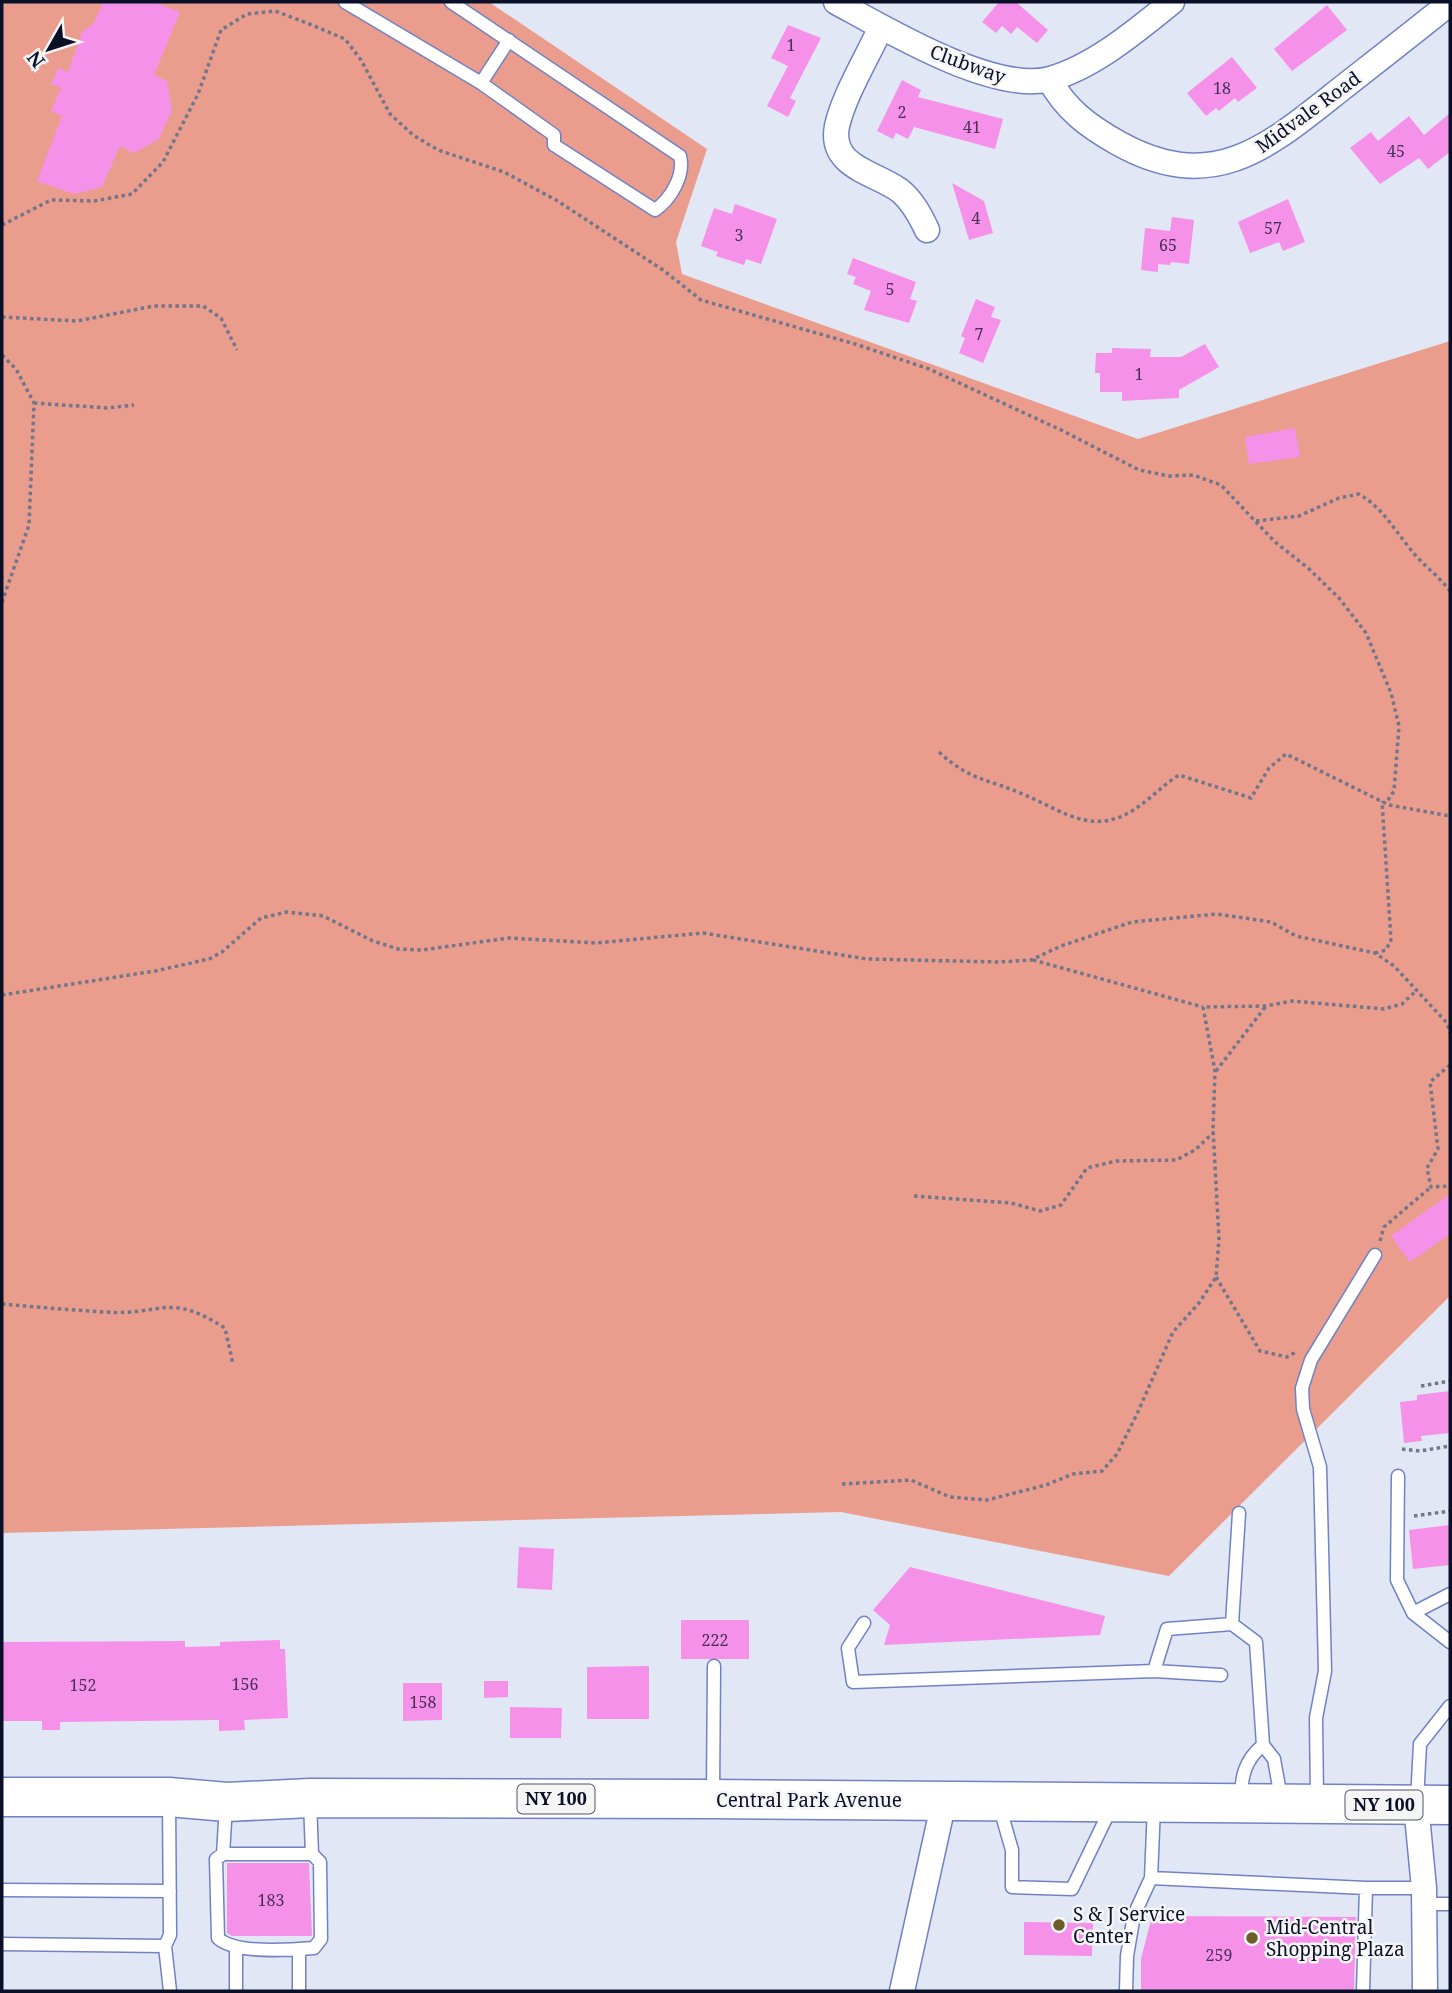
<svg xmlns="http://www.w3.org/2000/svg" width="1452" height="1993" font-family="'Noto Serif',serif">
<style>
.green{fill:#eb9d8d}
.building{fill:#f591e9}
.lines{fill:none;stroke-linecap:round;stroke-linejoin:round}
.lane-casing{stroke:#7082c4;stroke-width:15}
.street-casing{stroke:#7082c4;stroke-width:27}
.primary-casing{stroke:#7082c4;stroke-width:41}
.path{stroke:#71768b;stroke-width:3.5;stroke-dasharray:3.5 3.5;stroke-linecap:butt}
.lane{stroke:#fff;stroke-width:12}
.street{stroke:#fff;stroke-width:24}
.primary{stroke:#fff;stroke-width:38}
.poi-dot{fill:#6c5c2a;stroke:#f5f5f5;stroke-width:2.5}
.labels{text-anchor:middle;stroke-width:5;stroke-linejoin:round;paint-order:stroke}
.number-label{font-size:16px;fill:#463059}
.shield{fill:#f5f5f5;stroke:#515566;stroke-width:2}
.shield-label{font-size:18px;font-weight:bold;fill:#0b1029}
.street-label{font-size:19px;fill:#0b1029;stroke:#f5f5f5}
.poi-label{font-size:19px;fill:#0b1029;stroke:#f5f5f5;text-anchor:start}
</style>
<rect width="100%" height="100%" fill="#e2e7f6"/>
<path class="green" d="M 2,2 L 489,2 L 707,149 L 676,242 L 682,274 L 1138,439 L 1450,341 L 1450,1296 L 1169,1576 L 841,1512 L 2,1533 Z"/>
<path class="building" d="M 103,2 L 154,2 L 180,12 L 154,75 L 167,81 L 172,111 L 158,140 L 134,153 L 120,146 L 102,187 L 74,194 L 37,181 L 62,116 L 51,111 L 61,88 L 51,84 L 58,68 L 68,72 L 82,32 L 94,23 Z
M 999,2 L 1016,2 L 1048,30 L 1037,43 L 1017,27 L 1011,34 L 1002,26 L 996,33 L 982,22 Z
M 1327,5 L 1347,30 L 1292,71 L 1274,49 Z
M 788,25 L 821,38 L 790,98 L 796,101 L 788,117 L 767,106 L 788,66 L 771,58 Z
M 1232,57 L 1257,88 L 1238,102 L 1235,98 L 1219,111 L 1216,108 L 1206,116 L 1187,93 Z
M 902,80 L 921,90 L 918,97 L 1003,119 L 995,149 L 914,127 L 908,139 L 896,133 L 893,139 L 877,131 Z
M 1450,113 L 1450,152 L 1428,169 L 1419,158 L 1380,184 L 1350,148 L 1371,132 L 1378,141 L 1409,116 L 1424,135 Z
M 952,183 L 984,201 L 993,233 L 969,240 Z
M 1288,199 L 1305,242 L 1283,251 L 1279,242 L 1250,253 L 1238,222 Z
M 735,204 L 777,219 L 761,264 L 746,259 L 744,265 L 716,256 L 718,252 L 701,246 L 714,208 L 732,214 Z
M 1172,217 L 1194,220 L 1189,264 L 1171,262 L 1170,265 L 1158,264 L 1158,272 L 1141,270 L 1145,228 L 1170,231 Z
M 853,258 L 916,282 L 910,299 L 917,301 L 909,323 L 864,310 L 871,291 L 853,284 L 856,277 L 847,274 Z
M 976,299 L 995,307 L 991,317 L 1001,320 L 983,363 L 959,353 L 965,338 L 961,336 Z
M 1205,344 L 1219,367 L 1179,390 L 1179,398 L 1122,401 L 1122,392 L 1100,392 L 1100,373 L 1095,373 L 1096,353 L 1112,353 L 1112,348 L 1151,349 L 1150,357 L 1181,357 Z
M 1295,428 L 1300,457 L 1249,464 L 1245,437 Z
M 1450,1194 L 1450,1234 L 1410,1262 L 1391,1236 Z
M 1450,1391 L 1450,1433 L 1421,1436 L 1422,1441 L 1404,1443 L 1400,1402 L 1417,1400 L 1417,1395 Z
M 1450,1525 L 1450,1565 L 1413,1569 L 1409,1530 Z
M 519,1547 L 554,1549 L 552,1590 L 517,1588 Z
M 910,1567 L 1105,1616 L 1100,1635 L 884,1645 L 890,1625 L 873,1610 Z
M 681,1620 L 749,1620 L 749,1659 L 681,1659 Z
M 280,1640 L 280,1649 L 285,1649 L 288,1718 L 244,1720 L 245,1730 L 219,1731 L 219,1720 L 60,1722 L 60,1730 L 42,1730 L 42,1721 L 2,1721 L 2,1642 L 185,1641 L 185,1647 L 220,1646 L 220,1642 Z
M 649,1666 L 649,1719 L 587,1719 L 587,1667 Z
M 484,1681 L 508,1681 L 508,1697 L 484,1698 Z
M 403,1683 L 442,1683 L 442,1720 L 403,1721 Z
M 510,1707 L 562,1708 L 561,1738 L 510,1738 Z
M 227,1863 L 309,1863 L 312,1936 L 232,1936 L 227,1933 Z
M 1152,1916 L 1356,1917 L 1354,1991 L 1141,1991 L 1141,1959 Z
M 1024,1922 L 1093,1923 L 1092,1956 L 1024,1955 Z"/>
<g class="lines">
<defs>
<path id="lane" d="M 345,2 L 481,83 L 554,135 L 554,145 L 655,210 C 671,199 685,175 680,156 L 451,2
M 481,83 L 509,40
M 1398,1476 L 1397,1580 L 1413,1613 L 1450,1642
M 1413,1613 L 1450,1594
M 864,1623 L 848,1648 L 853,1682 L 1154,1671 L 1221,1675
M 1232,1624 L 1239,1513
M 1154,1671 L 1167,1629 L 1232,1624 L 1256,1642 L 1263,1745 L 1274,1759 L 1281,1798
M 713,1795 L 714,1666
M 1317,1799 L 1316,1718 L 1325,1671 L 1320,1467 L 1303,1409 L 1302,1388 L 1311,1360 L 1375,1255
M 1241,1800 C 1241,1776 1245,1760 1263,1745
M 1417,1801 L 1420,1744 L 1450,1706
M 999,1805 L 1012,1850 L 1012,1887 L 1072,1889 L 1111,1808
M 226,1806 L 223,1854 L 216,1859 L 218,1938 C 234,1954 290,1950 314,1948 L 321,1939 L 320,1862 L 312,1854 L 310,1802
M 223,1854 L 312,1854
M 1151,1878 L 1366,1888 L 1424,1888
M 2,1890 L 170,1891
M 1424,1904 L 1450,1904
M 2,1944 L 165,1946 L 170,1935 L 169,1801
M 165,1946 L 170,1991
M 236,1991 L 236,1947
M 299,1991 L 299,1949
M 1126,1991 L 1127,1956 L 1134,1915 L 1151,1878 L 1154,1807
M 1363,1991 L 1366,1888"/>
<path id="street" d="M 836,2 C 886,29 993,94 1050,79 C 1094,67 1137,30 1172,2
M 881,27 C 868,56 844,95 837,126 C 829,167 874,172 899,190 C 912,200 920,215 927,230
M 1049,79 C 1066,110 1088,126 1118,143 C 1213,196 1268,147 1341,89 C 1378,60 1414,32 1450,3
M 1416,1805 L 1424,1888 L 1425,1991
M 902,1991 L 944,1801"/>
<path id="primary" d="M 2,1797 L 169,1797 L 227,1802 L 310,1798 L 713,1799 L 1450,1805"/>
</defs>
<use href="#lane" class="lane-casing"/>
<use href="#street" class="street-casing"/>
<use href="#primary" class="primary-casing"/>
<path class="path" d="M 2,225 L 51,200 L 94,201 L 132,194 L 163,162 L 198,94 L 221,30 L 247,14 L 275,11 L 312,25 L 345,39 L 361,60 L 390,114 L 413,135 L 438,150 L 504,172 L 556,200 L 663,270 L 701,300 L 855,344 L 929,369 L 1061,430 L 1139,470 L 1169,476 L 1193,475 L 1221,485 L 1275,542 L 1308,568 L 1339,598 L 1366,633 L 1391,693 L 1399,726 L 1394,791 L 1386,803
M 2,317 L 77,321 L 154,306 L 203,306 L 221,318 L 237,350
M 2,355 L 16,369 L 34,403 L 29,525 L 2,602
M 34,403 L 107,408 L 134,405
M 1256,521 L 1299,516 L 1339,498 L 1359,494 C 1382,508 1391,525 1408,546 C 1420,563 1438,575 1450,591
M 939,752 C 970,781 989,779 1025,795 C 1054,807 1084,830 1117,818 C 1141,810 1158,788 1179,775 L 1251,798 L 1269,768 L 1286,754 L 1389,805 L 1450,816
M 1375,953 L 1386,950 L 1391,940 L 1382,801
M 1033,960 L 1203,1007
M 2,995 L 155,971 L 209,959 L 222,952 L 261,918 L 287,912 L 323,916 L 373,941 L 398,949 L 422,950 L 509,938 L 596,943 L 703,933 L 867,959 L 999,962 L 1031,960 L 1061,946 L 1132,922 L 1217,914 L 1271,922 L 1296,936 L 1375,953 L 1394,966 L 1447,1023 L 1450,1033
M 1450,1065 L 1430,1082 L 1438,1149 L 1427,1168 L 1431,1187 L 1450,1186
M 1216,1071 L 1266,1006
M 914,1196 L 1011,1203 L 1040,1211 L 1061,1205 L 1087,1168 L 1116,1161 L 1176,1160 L 1195,1150 L 1214,1132
M 1380,1241 L 1384,1227 L 1431,1187
M 1216,1277 L 1260,1351 L 1287,1357 L 1296,1352
M 2,1304 C 36,1307 71,1310 105,1312 C 163,1316 167,1291 225,1328 L 233,1364
M 1421,1386 L 1450,1381
M 1402,1449 L 1420,1451 L 1450,1446
M 842,1484 L 911,1480 L 950,1497 L 987,1500 L 1046,1485 L 1073,1474 L 1102,1471 L 1117,1454 L 1137,1414 L 1173,1332 L 1199,1303 L 1216,1277 L 1219,1239 L 1213,1129 L 1215,1071 L 1203,1007 L 1266,1006 L 1292,1001 L 1384,1009 L 1402,1004 L 1416,991
M 1414,1516 L 1450,1511"/>
<use href="#lane" class="lane"/>
<use href="#street" class="street"/>
<use href="#primary" class="primary"/>
</g>
<g class="poi-dot">
<circle cx="1059" cy="1925" r="7"/>
<circle cx="1252" cy="1938" r="7"/>
</g>
<g class="labels">
<g class="number-label">
<text x="791" y="51">1</text>
<text x="1222" y="94">18</text>
<text x="902" y="118">2</text>
<text x="972" y="133">41</text>
<text x="1396" y="157">45</text>
<text x="976" y="224">4</text>
<text x="1273" y="234">57</text>
<text x="739" y="241">3</text>
<text x="1168" y="251">65</text>
<text x="890" y="295">5</text>
<text x="979" y="340">7</text>
<text x="1139" y="380">1</text>
<text x="715" y="1646">222</text>
<text x="245" y="1690">156</text>
<text x="83" y="1691">152</text>
<text x="423" y="1708">158</text>
<text x="271" y="1906">183</text>
<text x="1219" y="1961">259</text>
</g>
<g class="shield">
<rect x="517.5" y="1784.5" width="77" height="29" rx="5"/>
<rect x="1345.5" y="1790.5" width="77" height="29" rx="5"/>
</g>
<g class="shield-label">
<text x="556" y="1805">NY 100</text>
<text x="1384" y="1811">NY 100</text>
</g>
<g class="street-label">
<text transform="translate(968 64) rotate(20)" y="7">Clubway</text>
<text transform="translate(1308 112) rotate(-36)" y="7">Midvale Road</text>
<text x="809" y="1807">Central Park Avenue</text>
</g>
<g class="poi-label">
<text x="1073" y="1921">S &amp; J Service<tspan x="1073" dy="22">Center</tspan></text>
<text x="1266" y="1934">Mid-Central<tspan x="1266" dy="22">Shopping Plaza</tspan></text>
</g>
</g>
<rect width="1452" height="1993" fill="none" stroke="#0b1029" stroke-width="7"/>
<g transform="translate(49 49) rotate(231)" stroke="#f5f5f5" stroke-width="5" paint-order="stroke">
<path d="M0-5L12 26L0 18L-12 26Z" fill="#0b1029"/>
<text y="-10" font-size="19" font-weight="bold" text-anchor="middle" fill="#0b1029">N</text>
</g>
</svg>
